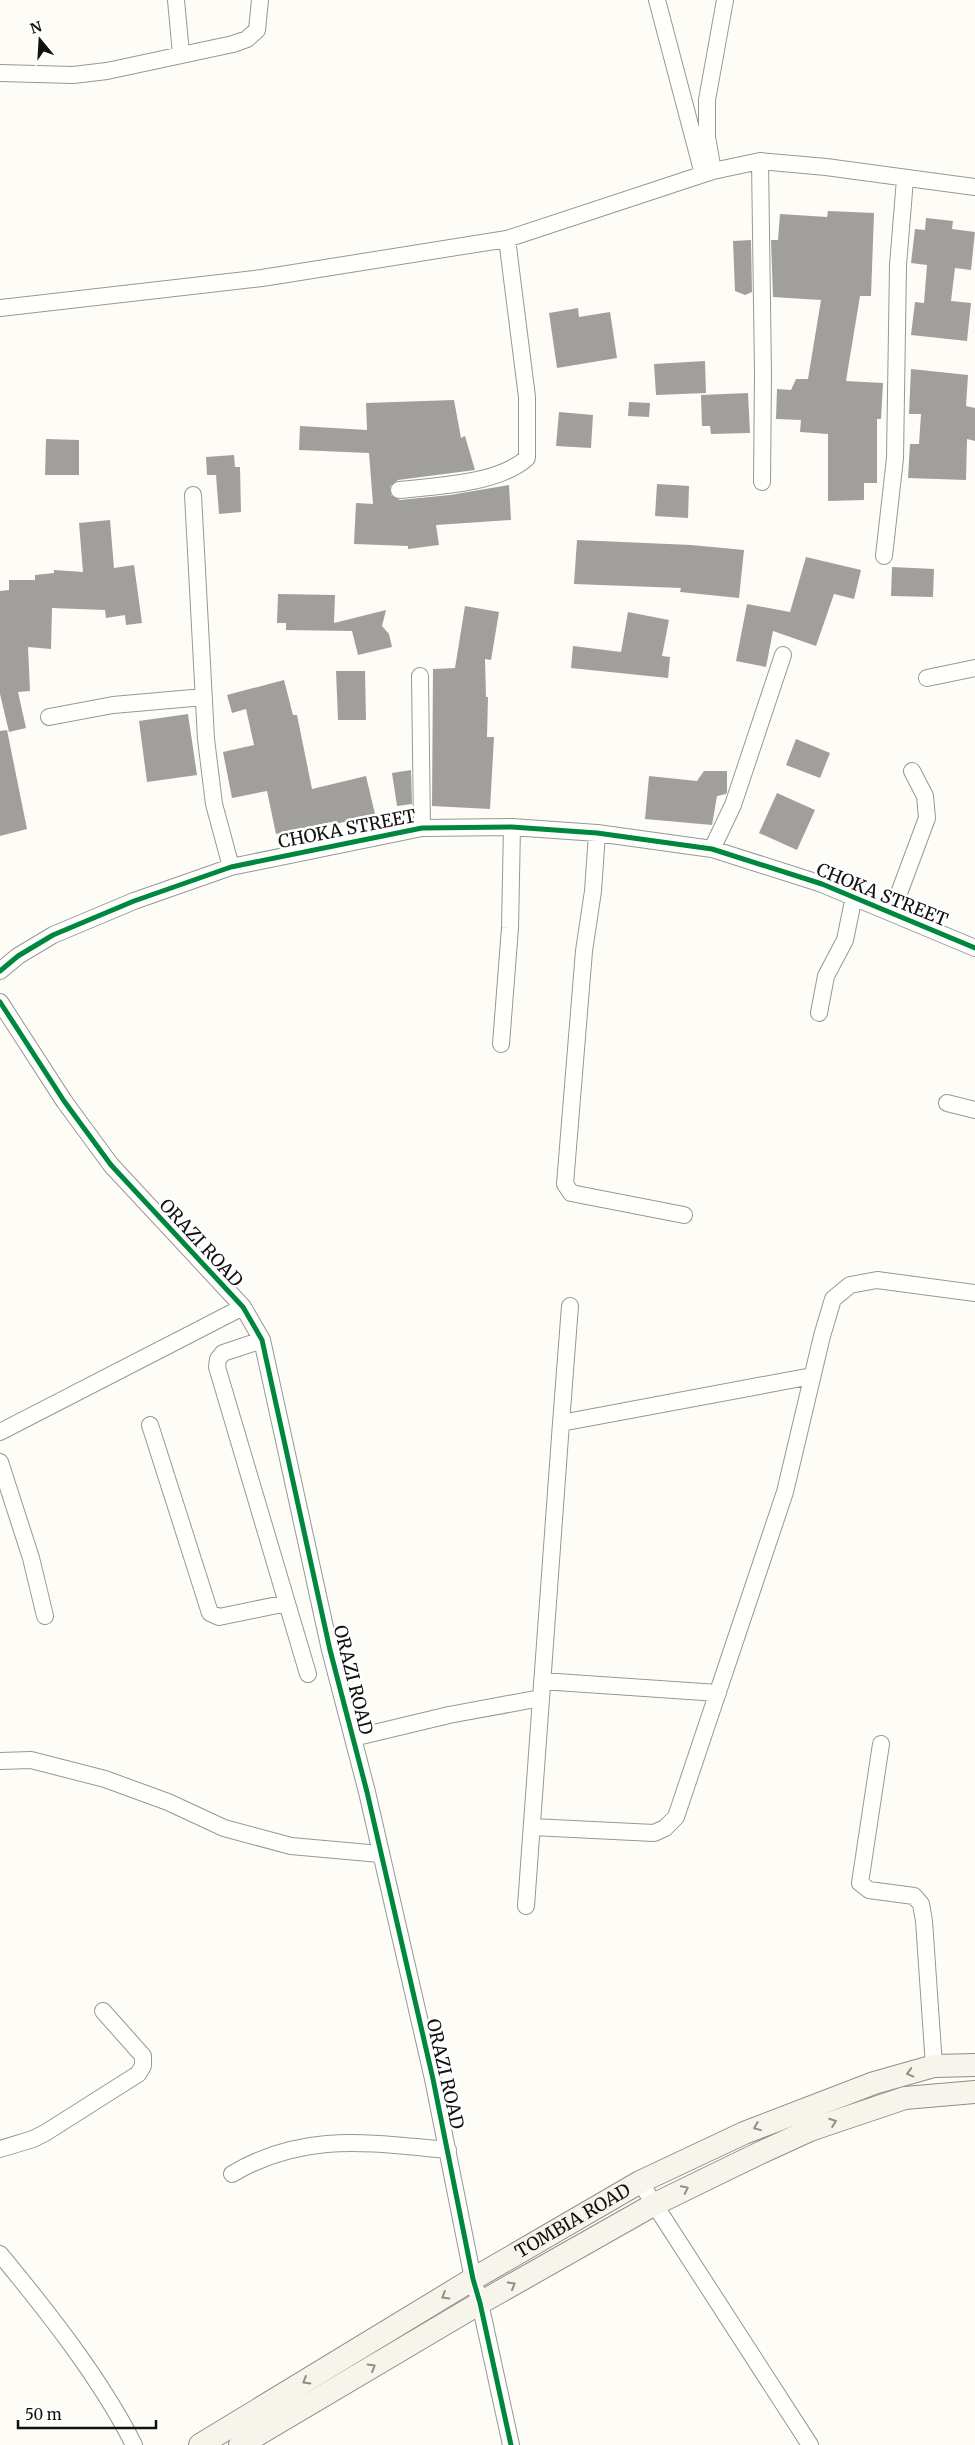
<svg xmlns="http://www.w3.org/2000/svg" width="975" height="2445" font-family="Merriweather,serif">
<style>
.building{fill:#a19f9c}
.lines{fill:none;stroke-linecap:round;stroke-linejoin:round}
.street-casing{stroke:#979795;stroke-width:18}
.secondary-casing{stroke:#8e8d8b;stroke-width:24}
.street{stroke:#fffffe;stroke-width:16}
.secondary{stroke:#f6f4eb;stroke-width:22}
.cycleway-casing{stroke:#fff;stroke-width:8}
.cycleway{stroke:#00873e;stroke-width:5}
.oneway{stroke:#8f8e89}
.labels{text-anchor:middle;stroke-width:5;stroke-linejoin:round;paint-order:stroke}
.street-label{font-size:18px;fill:#111;stroke:#fff}
</style>
<rect width="100%" height="100%" fill="#fdfcf7"/>
<path class="building" d="M 828,211 L 874,213 L 871,296 L 860,296 L 846,381 L 883,383 L 881,419 L 877,419 L 877,483 L 864,483 L 864,500 L 828,501 L 828,434 L 800,432 L 801,420 L 776,419 L 777,389 L 791,390 L 796,379 L 808,379 L 821,300 L 773,297 L 771,240 L 778,240 L 780,214 L 827,217 Z
M 926,218 L 953,221 L 952,229 L 975,232 L 971,270 L 955,268 L 951,301 L 971,303 L 967,341 L 911,335 L 915,302 L 924,303 L 927,265 L 911,263 L 915,229 L 925,230 Z
M 751,240 L 752,292 L 745,295 L 735,291 L 733,241 Z
M 578,308 L 579,317 L 610,312 L 617,358 L 557,368 L 549,313 Z
M 705,361 L 706,393 L 656,395 L 654,364 Z
M 911,369 L 968,375 L 966,406 L 975,408 L 975,441 L 967,439 L 966,480 L 908,478 L 910,444 L 919,444 L 921,414 L 909,414 Z
M 748,393 L 750,433 L 711,434 L 710,426 L 702,426 L 701,395 Z
M 454,400 L 461,438 L 465,436 L 475,470 L 398,480 L 390,486 L 391,495 L 400,500 L 450,495 L 509,485 L 511,520 L 436,525 L 439,545 L 408,549 L 408,546 L 354,544 L 356,503 L 373,504 L 369,453 L 299,450 L 300,426 L 367,430 L 366,403 Z
M 629,402 L 650,403 L 649,417 L 628,416 Z
M 559,412 L 593,415 L 591,448 L 556,446 Z
M 46,439 L 79,440 L 79,475 L 45,475 Z
M 234,455 L 235,467 L 240,467 L 241,512 L 219,514 L 216,475 L 207,475 L 206,457 Z
M 657,484 L 689,486 L 688,518 L 655,516 Z
M 110,520 L 114,568 L 134,565 L 142,623 L 126,625 L 125,615 L 106,618 L 105,610 L 52,608 L 51,649 L 28,647 L 30,691 L 18,692 L 26,728 L 9,732 L 0,694 L 0,591 L 9,590 L 9,580 L 35,580 L 35,575 L 54,573 L 54,570 L 83,572 L 79,523 Z
M 577,540 L 691,545 L 744,550 L 739,598 L 680,592 L 681,588 L 574,584 Z
M 806,557 L 861,570 L 854,599 L 834,594 L 816,646 L 773,631 L 766,667 L 736,661 L 747,604 L 790,612 Z
M 892,567 L 934,569 L 933,597 L 891,596 Z
M 278,594 L 335,595 L 334,623 L 386,610 L 382,626 L 389,634 L 392,647 L 358,655 L 352,631 L 286,630 L 286,623 L 277,623 Z
M 465,606 L 499,612 L 491,660 L 485,659 L 486,697 L 488,697 L 487,737 L 494,737 L 490,809 L 432,806 L 433,669 L 455,668 Z
M 628,612 L 669,620 L 662,656 L 670,657 L 668,678 L 571,668 L 573,646 L 621,652 Z
M 336,671 L 365,671 L 366,720 L 338,720 Z
M 284,680 L 293,715 L 297,715 L 312,789 L 366,776 L 375,814 L 332,825 L 331,822 L 276,834 L 267,791 L 232,798 L 223,752 L 254,745 L 246,709 L 232,713 L 227,695 Z
M 188,714 L 197,775 L 147,782 L 139,721 Z
M 7,730 L 27,829 L 0,836 L 0,731 Z
M 796,739 L 830,753 L 820,778 L 786,765 Z
M 411,770 L 412,804 L 397,806 L 392,773 Z
M 704,771 L 727,771 L 727,792 L 726,794 L 717,796 L 712,825 L 645,819 L 649,776 L 697,781 Z
M 777,793 L 815,810 L 797,850 L 759,833 Z"/>
<g class="lines">
<defs>
<path id="street" d="M 176,0 L 181,54
M 657,0 L 703,174
M 0,73 L 73,75 L 107,71 L 233,44 L 247,39 L 257,30 L 260,0
M 760,161 L 763,373 L 762,482
M 713,171 L 707,137 L 707,100 L 725,0
M 0,308 L 262,278 L 507,239 L 713,171 L 760,161 L 826,167 L 975,187
M 399,490 C 437,486 498,484 527,458 L 527,397 L 507,239
M 193,495 L 206,739 L 214,804 L 231,867
M 884,556 L 895,458 L 898,265 L 905,179
M 420,676 L 422,828
M 927,678 L 975,668
M 49,717 L 113,705 L 204,697
M 597,833 L 593,891 L 584,951 L 565,1184 L 571,1193 L 684,1215
M 712,849 L 733,805 L 783,655
M 892,912 L 927,818 L 925,796 L 912,771
M 0,971 L 18,956 L 53,935 L 134,901 L 231,867 L 422,828 L 512,827 L 597,833 L 712,849 L 822,884 L 975,948
M 0,1002 L 64,1101 L 111,1165 L 243,1307 L 262,1340 L 330,1650 L 367,1792 L 433,2079 L 473,2279 L 480,2303 L 511,2445
M 819,1013 L 826,976 L 845,940 L 854,896
M 501,1044 L 510,928 L 512,827
M 947,1103 L 975,1110
M 262,1340 L 223,1353 L 218,1359 L 217,1367 L 308,1674
M 561,1423 L 570,1306
M 150,1425 L 210,1613 L 219,1617 L 287,1603
M 0,1432 L 243,1307
M 0,1462 L 31,1558 L 45,1616
M 542,1681 L 718,1693
M 353,1738 L 449,1715 L 541,1698
M 881,1744 L 860,1883 L 869,1890 L 914,1896 L 921,1904 L 924,1921 L 934,2066
M 0,1761 L 31,1760 L 105,1779 L 168,1802 L 224,1828 L 291,1846 L 380,1854
M 532,1827 L 654,1833 L 665,1828 L 676,1817 L 785,1492 L 822,1336 L 833,1299 L 850,1285 L 877,1280 L 975,1293
M 526,1906 L 561,1423 L 812,1376
M 0,2149 L 33,2139 L 45,2133 L 138,2074 L 143,2066 L 143,2056 L 103,2011
M 232,2174 C 304,2131 369,2143 448,2150
M 640,2182 L 810,2445
M 0,2254 C 47,2311 101,2379 134,2445"/>
<g id="secondary">
<path id="s1" d="M 200,2445 L 473,2279 L 640,2182 L 744,2133 L 874,2083 L 934,2066 L 975,2065"/>
<path d="M 240,2445 L 480,2303 L 653,2205 L 762,2152 L 810,2130 L 905,2098 L 975,2092"/>
</g>
</defs>
<use href="#street" class="street-casing"/>
<use href="#secondary" class="secondary-casing"/>
<use href="#street" class="street"/>
<use href="#secondary" class="secondary"/>
<defs>
<path id="cycleway" d="M 0,971 L 18,956 L 53,935 L 134,901 L 231,867 L 422,828 L 512,827 L 597,833 L 712,849 L 822,884 L 975,948
M 0,1002 L 64,1101 L 111,1165 L 243,1307 L 262,1340 L 330,1650 L 367,1792 L 433,2079 L 473,2279 L 480,2303 L 511,2445"/>
</defs>
<use href="#cycleway" class="cycleway-casing"/>
<use href="#cycleway" class="cycleway"/>
</g>
<defs><path id="oneway-chevron" d="M-2-3.5L2.5 0L-2 3.5" fill="none" stroke-width="1.6" stroke-linecap="round" stroke-linejoin="round" transform="scale(1.25)"/></defs>
<g class="oneway">
<use href="#oneway-chevron" transform="translate(910 2073) rotate(165)"/>
<use href="#oneway-chevron" transform="translate(833 2122) rotate(-20)"/>
<use href="#oneway-chevron" transform="translate(757 2127) rotate(158)"/>
<use href="#oneway-chevron" transform="translate(685 2189) rotate(-26)"/>
<use href="#oneway-chevron" transform="translate(512 2285) rotate(-30)"/>
<use href="#oneway-chevron" transform="translate(445 2296) rotate(149)"/>
<use href="#oneway-chevron" transform="translate(372 2367) rotate(-31)"/>
<use href="#oneway-chevron" transform="translate(306 2381) rotate(149)"/>
</g>
<g class="labels">
<g class="street-label">
<text transform="translate(347 829) rotate(-11)" y="6">CHOKA STREET</text>
<text transform="translate(882 895) rotate(22)" y="6">CHOKA STREET</text>
<text transform="translate(201 1243) rotate(47)" y="6">ORAZI ROAD</text>
<text transform="translate(353 1680) rotate(76)" y="6">ORAZI ROAD</text>
<text transform="translate(445 2074) rotate(77)" y="6">ORAZI ROAD</text>
<text dy="6" stroke="none"><textPath href="#s1" startOffset="435">TOMBIA ROAD</textPath></text>
</g>
</g>
<g transform="translate(40 40) rotate(342)" stroke="#ffffff" stroke-width="4" paint-order="stroke">
<path d="M0-4L9 19L0 12L-9 19Z" fill="#111111"/>
<text y="-8" font-size="14" font-weight="bold" text-anchor="middle" fill="#111111">N</text>
</g>
<path d="M18 2420v8h138v-8" fill="none" stroke="#111111" stroke-width="2.5"/>
<text x="25" y="2420" font-size="15" fill="#111111" stroke="#ffffff" stroke-width="4" paint-order="stroke">50 m</text>
</svg>
